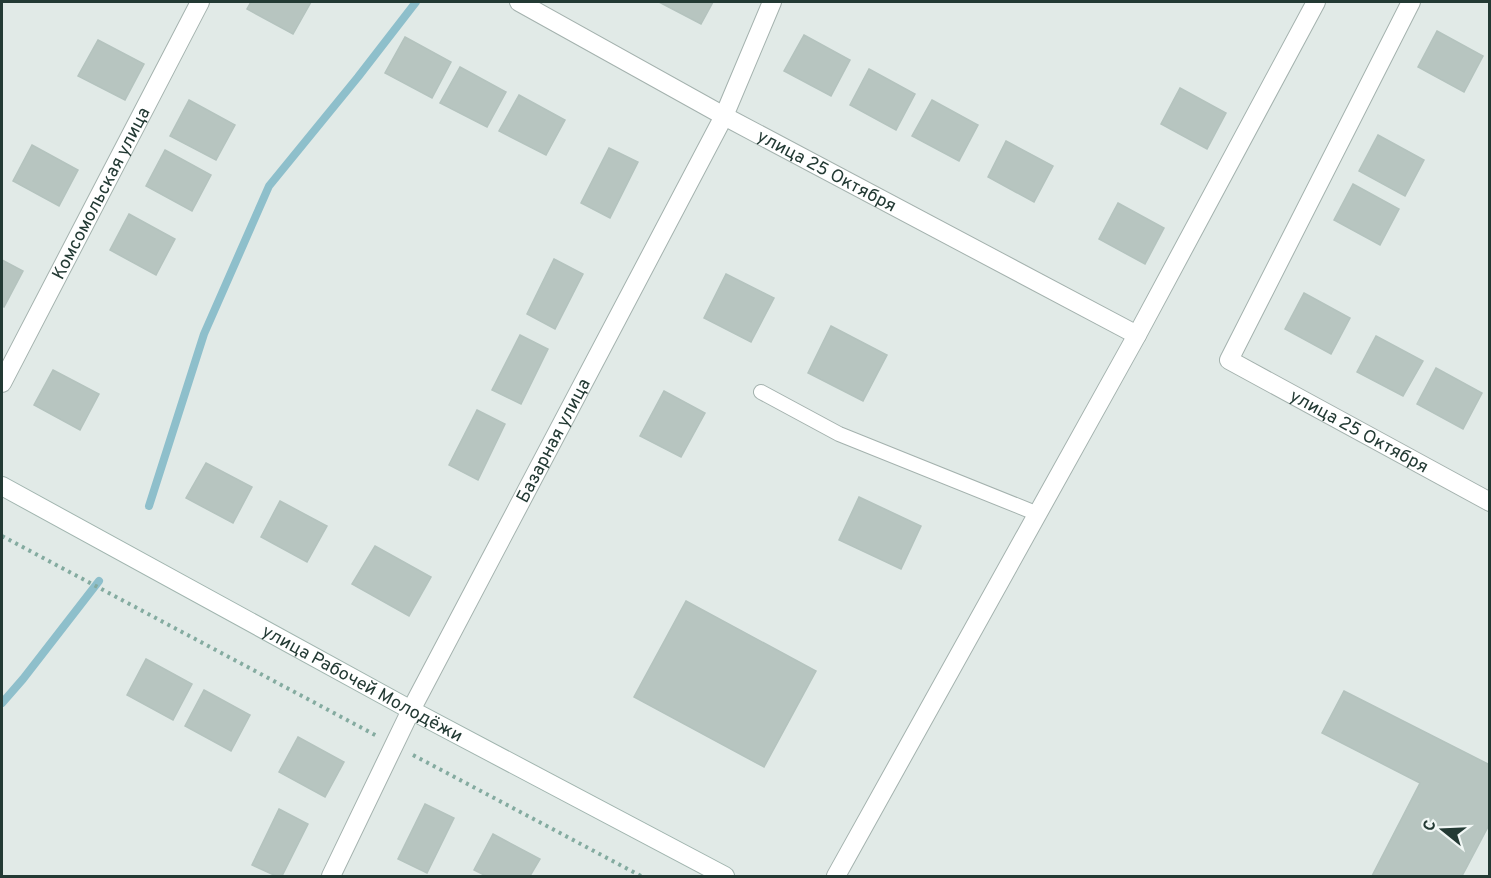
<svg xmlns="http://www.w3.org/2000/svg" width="1491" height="878" font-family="Overpass,sans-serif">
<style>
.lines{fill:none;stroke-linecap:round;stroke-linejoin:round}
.stream{stroke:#8ebfcb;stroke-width:8}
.building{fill:#b7c5c0;stroke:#b4c3be;stroke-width:1.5}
.lane-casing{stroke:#a4b2ae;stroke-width:16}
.street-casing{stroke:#a4b2ae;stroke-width:20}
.secondary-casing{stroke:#a1b5af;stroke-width:20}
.path{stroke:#84aba0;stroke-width:4;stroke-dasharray:3 4.5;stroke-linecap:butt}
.lane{stroke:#fff;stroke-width:14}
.street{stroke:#fff;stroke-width:18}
.secondary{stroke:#fff;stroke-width:18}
.labels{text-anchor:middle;stroke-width:4.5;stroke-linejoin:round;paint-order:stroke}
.street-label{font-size:18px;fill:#233a34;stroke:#f1f7f5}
</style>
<rect width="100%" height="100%" fill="#e1eae7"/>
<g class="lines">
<path class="stream" d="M 149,506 L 204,334 L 269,186 L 358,77 L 416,2
M 2,703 L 23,679 L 99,581"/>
</g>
<path class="building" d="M 251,2 L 311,2 L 293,34 L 247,9 Z
M 659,2 L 713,2 L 701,24 Z
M 1437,31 L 1483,56 L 1464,92 L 1418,67 Z
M 804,35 L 850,60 L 831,96 L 784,71 Z
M 405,37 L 451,62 L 432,98 L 385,73 Z
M 98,40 L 144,64 L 125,100 L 78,76 Z
M 460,67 L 506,92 L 487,127 L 440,103 Z
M 869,69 L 915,94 L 896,130 L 850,105 Z
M 1180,88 L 1226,113 L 1207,149 L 1161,124 Z
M 519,95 L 565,120 L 546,155 L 499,131 Z
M 189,100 L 235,125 L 216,160 L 170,136 Z
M 932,100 L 978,125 L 959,161 L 912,136 Z
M 1378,135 L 1424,160 L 1405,196 L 1359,171 Z
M 1006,141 L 1053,166 L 1034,202 L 988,177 Z
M 32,145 L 78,170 L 59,206 L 13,181 Z
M 609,148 L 638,162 L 610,218 L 581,203 Z
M 165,150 L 211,175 L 192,211 L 146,186 Z
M 1353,184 L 1399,209 L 1380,245 L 1334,220 Z
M 1118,203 L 1164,228 L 1145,264 L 1099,239 Z
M 129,214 L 175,239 L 156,275 L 110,250 Z
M 554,259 L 583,274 L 555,329 L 527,314 Z
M 2,260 L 23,271 L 4,307 L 2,306 Z
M 726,274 L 774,298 L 751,342 L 704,318 Z
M 1304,293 L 1350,318 L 1331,354 L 1285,329 Z
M 831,326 L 887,355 L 863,401 L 808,373 Z
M 520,335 L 548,349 L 521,404 L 492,390 Z
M 1376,336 L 1423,361 L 1403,396 L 1357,372 Z
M 1436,368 L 1482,393 L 1463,429 L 1417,404 Z
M 53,370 L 99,394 L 80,430 L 34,405 Z
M 664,391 L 705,413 L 681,457 L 640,436 Z
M 477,410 L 505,424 L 478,480 L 449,465 Z
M 206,463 L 252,487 L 233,523 L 186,498 Z
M 859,497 L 921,526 L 901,569 L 839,540 Z
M 280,501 L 327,526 L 307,562 L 261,537 Z
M 375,546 L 431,577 L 409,616 L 352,584 Z
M 686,601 L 816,671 L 764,767 L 634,697 Z
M 146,659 L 192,684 L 173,720 L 127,695 Z
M 204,690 L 250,715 L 231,751 L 185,726 Z
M 1344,691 L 1490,765 L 1490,823 L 1462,876 L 1372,876 L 1420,783 L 1322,733 Z
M 298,737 L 344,762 L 325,797 L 279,772 Z
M 425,804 L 454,818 L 427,873 L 398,859 Z
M 279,809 L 308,824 L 282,876 L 276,876 L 252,865 Z
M 493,834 L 540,859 L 530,876 L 486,876 L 474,870 Z"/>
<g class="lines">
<defs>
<path id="lane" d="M 761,392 L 839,434 L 1038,514"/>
<g id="street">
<path id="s1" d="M 519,2 L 724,116 L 1137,335"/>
<path id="s2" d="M 1411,2 L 1229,360 L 1490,502"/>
<path id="s3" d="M 2,383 L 200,2"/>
<path id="s4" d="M 331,876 L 411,710 L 724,116 L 772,2"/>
<path d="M 836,876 L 1137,335 L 1316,2"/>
</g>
<g id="secondary">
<path id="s5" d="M 2,486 L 411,710 L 725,876"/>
</g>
</defs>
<use href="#lane" class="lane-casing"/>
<use href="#street" class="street-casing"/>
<use href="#secondary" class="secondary-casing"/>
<path class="path" d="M 2,536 L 377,736
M 413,755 L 641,876"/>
<use href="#lane" class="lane"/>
<use href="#street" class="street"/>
<use href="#secondary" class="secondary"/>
</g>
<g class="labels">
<g class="street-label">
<text dy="6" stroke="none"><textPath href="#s1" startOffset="351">улица 25 Октября</textPath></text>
<text dy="6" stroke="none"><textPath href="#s3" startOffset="214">Комсомольская улица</textPath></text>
<text dy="6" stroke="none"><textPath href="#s2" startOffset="550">улица 25 Октября</textPath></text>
<text dy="6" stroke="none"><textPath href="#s4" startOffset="489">Базарная улица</textPath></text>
<text dy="6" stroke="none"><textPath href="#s5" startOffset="411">улица Рабочей Молодёжи</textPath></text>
</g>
</g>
<rect width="1491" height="878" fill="none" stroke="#233a34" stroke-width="6"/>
<g transform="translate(1443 830) rotate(288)" stroke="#f1f7f5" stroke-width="4.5" paint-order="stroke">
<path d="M0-4.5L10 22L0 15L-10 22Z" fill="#233a34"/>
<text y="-9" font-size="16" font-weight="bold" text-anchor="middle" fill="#233a34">С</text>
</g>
</svg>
